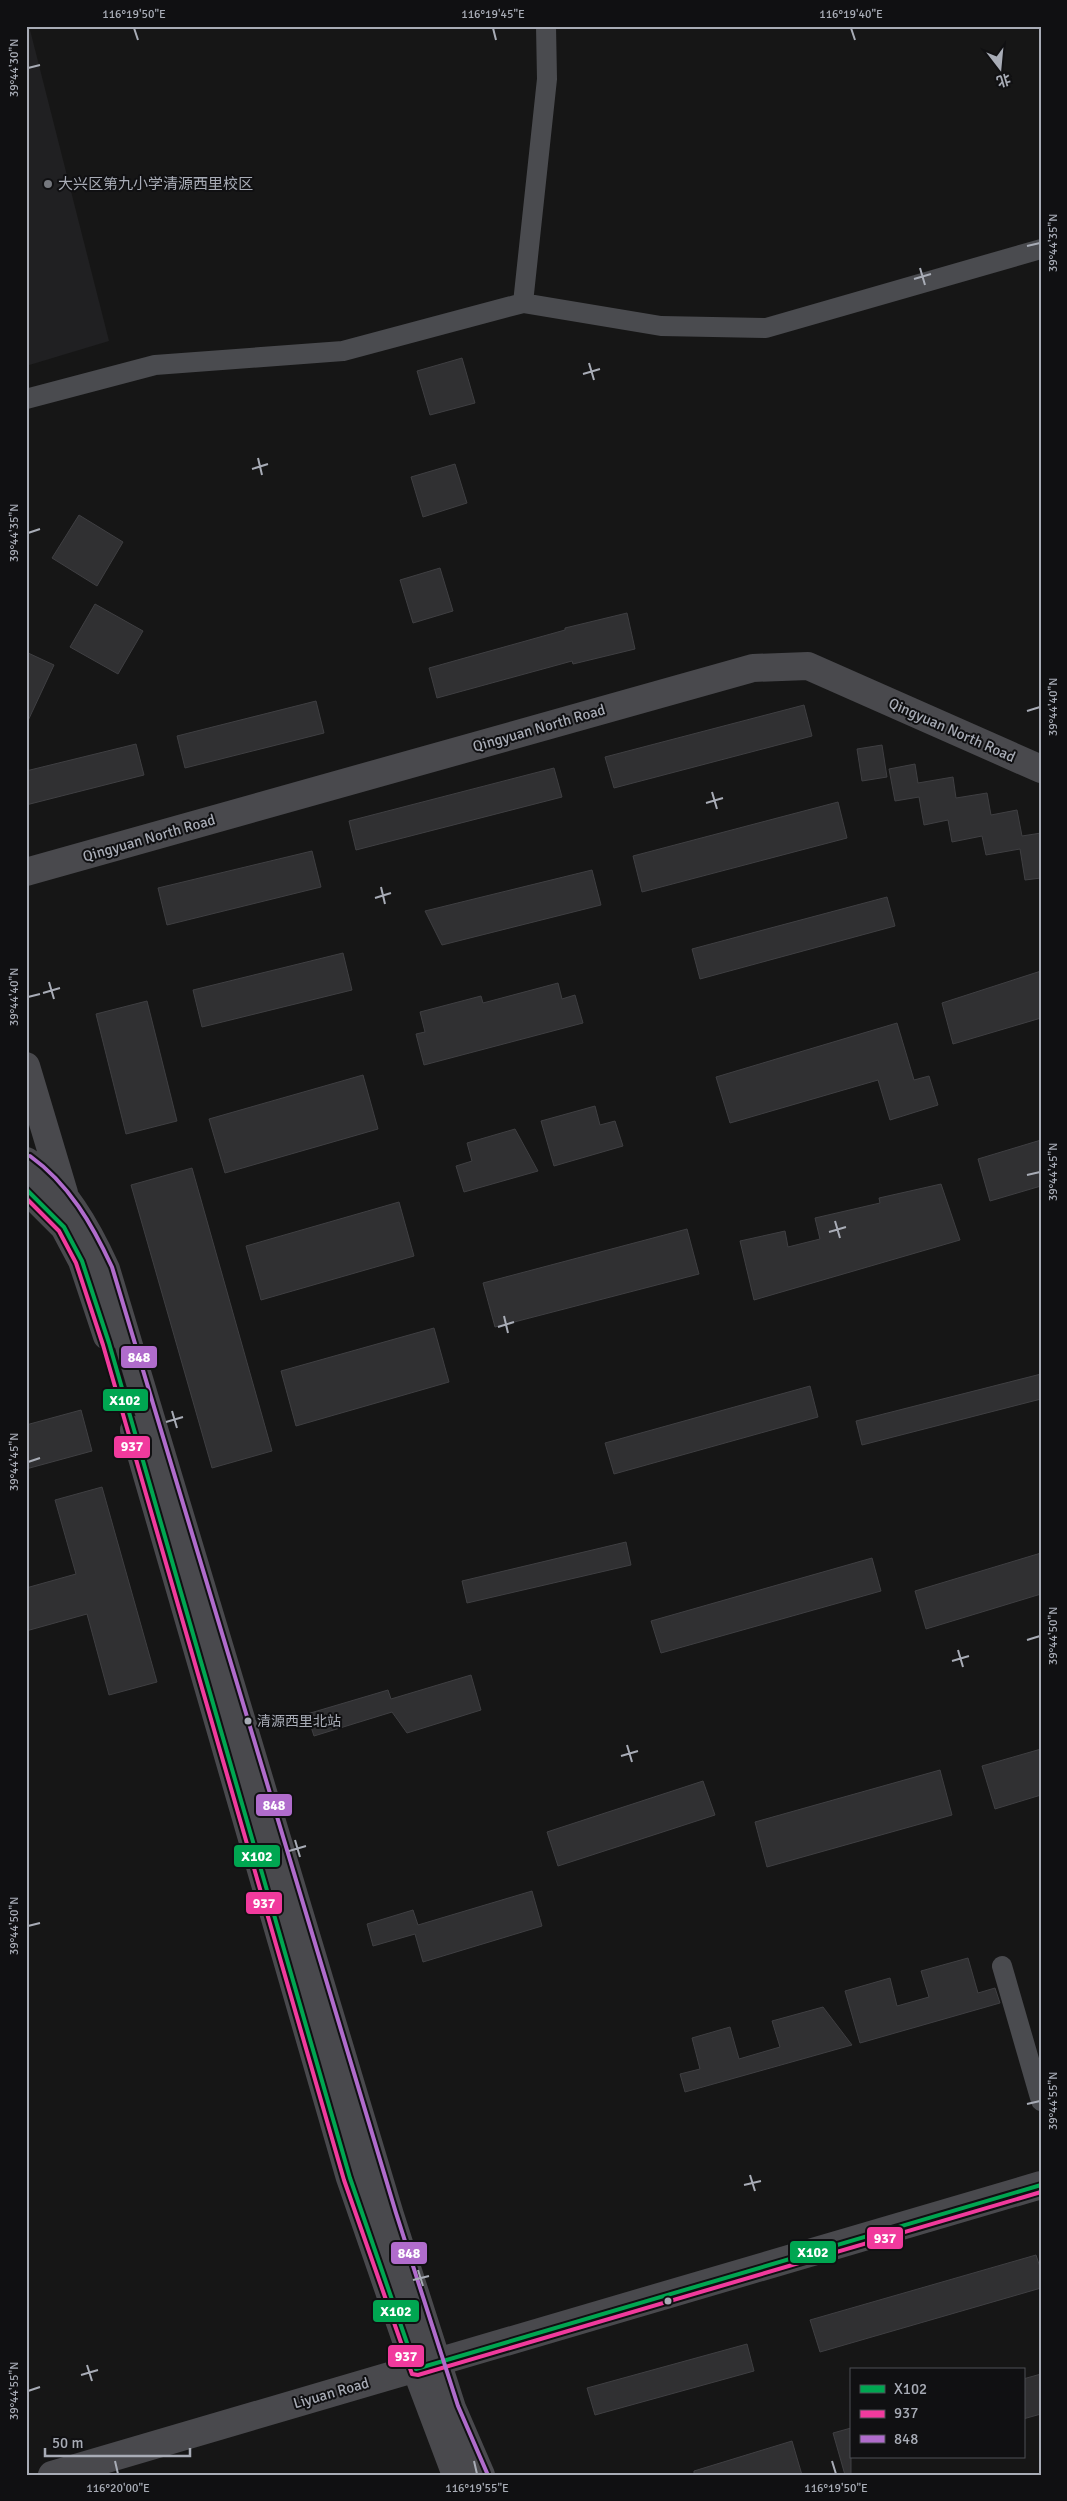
<svg xmlns="http://www.w3.org/2000/svg" width="1067" height="2501" font-family="Signika,'Noto Sans SC',sans-serif">
<style>
.built{fill:#202022}
.building{fill:#303032;stroke:#3f3f42}
.lines{fill:none;stroke-linecap:round;stroke-linejoin:round}
.street{stroke:#4a4b4f;stroke-width:20}
.secondary{stroke:#49494d;stroke-width:28}
.bus-1-casing{stroke:#101012;stroke-width:8}
.bus-2-casing{stroke:#101012;stroke-width:8}
.bus-3-casing{stroke:#101012;stroke-width:8}
.bus-1{stroke:#00a651;stroke-width:4}
.bus-2{stroke:#f13a9d;stroke-width:4}
.bus-3{stroke:#b06ccc;stroke-width:4}
.ticks{fill:none;stroke:#a8acb6;stroke-width:2}
.poi-dot{fill:#75787e;stroke:#101012;stroke-width:2}
.bus-dot{fill:#a8acb6;stroke:#101012;stroke-width:2}
.labels{text-anchor:middle;stroke-width:4;stroke-linejoin:round;paint-order:stroke}
.bus-label{font-size:14px;fill:#a8acb6;stroke:#101012;text-anchor:start}
.poi-label{font-size:15px;fill:#a8acb6;stroke:#101012;text-anchor:start}
.street-label{font-size:15px;fill:#a8acb6;stroke:#101012}
.line-badge{stroke:#101012;stroke-width:2}
.badge-label{font-size:14px;text-anchor:middle;font-weight:bold;fill:#fff}
.neatline{fill:none;stroke:#a8acb6;stroke-width:2}
.ticks-label{font-size:12px;text-anchor:middle;fill:#a8acb6}
</style>
<rect width="100%" height="100%" fill="#161616"/>
<path class="built" d="M 26,26 L 29,26 L 109,341 L 26,366 Z"/>
<path class="building" d="M 462,358 L 475,403 L 430,415 L 417,371 Z
M 455,464 L 467,503 L 423,517 L 411,477 Z
M 79,515 L 123,542 L 97,586 L 52,558 Z
M 440,568 L 453,611 L 413,623 L 400,580 Z
M 95,604 L 143,631 L 118,674 L 70,647 Z
M 627,613 L 635,649 L 573,664 L 572,661 L 437,698 L 429,668 L 565,630 L 565,628 Z
M 26,652 L 54,665 L 26,725 Z
M 316,701 L 324,733 L 185,768 L 177,736 Z
M 804,705 L 812,736 L 614,788 L 605,757 Z
M 136,744 L 144,775 L 26,805 L 26,771 Z
M 882,745 L 887,777 L 862,781 L 857,749 Z
M 915,764 L 918,783 L 953,777 L 956,798 L 987,793 L 991,815 L 1017,810 L 1022,836 L 1041,833 L 1041,878 L 1025,880 L 1020,849 L 986,855 L 982,836 L 952,842 L 948,820 L 924,825 L 919,797 L 895,801 L 889,769 Z
M 554,768 L 562,797 L 356,850 L 349,821 Z
M 838,802 L 847,838 L 642,892 L 633,856 Z
M 312,851 L 321,887 L 167,925 L 158,888 Z
M 592,870 L 601,905 L 442,945 L 425,911 Z
M 887,897 L 895,926 L 700,979 L 692,949 Z
M 343,953 L 352,990 L 202,1027 L 193,990 Z
M 1041,971 L 1041,1018 L 953,1044 L 942,1003 Z
M 558,983 L 562,999 L 575,995 L 583,1023 L 424,1065 L 416,1034 L 425,1032 L 420,1012 L 481,996 L 483,1003 Z
M 147,1001 L 177,1121 L 126,1134 L 96,1014 Z
M 897,1023 L 914,1080 L 929,1076 L 938,1105 L 890,1120 L 878,1080 L 730,1123 L 716,1077 Z
M 363,1075 L 378,1129 L 225,1173 L 209,1119 Z
M 595,1106 L 600,1125 L 615,1121 L 623,1146 L 554,1166 L 541,1121 Z
M 515,1129 L 538,1171 L 464,1192 L 456,1166 L 472,1161 L 467,1143 Z
M 1041,1140 L 1041,1186 L 990,1201 L 978,1159 Z
M 192,1168 L 272,1451 L 212,1468 L 131,1185 Z
M 941,1184 L 960,1240 L 754,1300 L 740,1241 L 785,1231 L 788,1247 L 820,1239 L 815,1218 L 880,1203 L 879,1198 Z
M 399,1202 L 414,1256 L 261,1300 L 246,1246 Z
M 687,1229 L 699,1274 L 495,1327 L 483,1283 Z
M 434,1328 L 449,1382 L 296,1426 L 281,1371 Z
M 1041,1374 L 1041,1399 L 862,1445 L 856,1421 Z
M 810,1386 L 818,1417 L 614,1474 L 605,1443 Z
M 81,1410 L 92,1451 L 26,1469 L 26,1425 Z
M 102,1487 L 157,1682 L 109,1695 L 87,1614 L 26,1631 L 26,1588 L 76,1574 L 55,1500 Z
M 626,1542 L 631,1565 L 467,1603 L 462,1581 Z
M 1041,1553 L 1041,1594 L 926,1629 L 915,1591 Z
M 872,1558 L 881,1591 L 661,1653 L 651,1621 Z
M 471,1675 L 481,1710 L 407,1733 L 392,1712 L 314,1736 L 307,1714 L 388,1690 L 391,1699 Z
M 1041,1749 L 1041,1795 L 995,1809 L 982,1766 Z
M 940,1770 L 952,1815 L 767,1867 L 755,1822 Z
M 703,1781 L 715,1815 L 558,1866 L 547,1832 Z
M 532,1891 L 542,1926 L 423,1962 L 415,1934 L 373,1946 L 367,1924 L 413,1910 L 418,1925 Z
M 968,1958 L 978,1993 L 995,1988 L 1000,2003 L 860,2043 L 845,1991 L 890,1978 L 897,2006 L 929,1997 L 921,1971 Z
M 823,2007 L 852,2045 L 685,2092 L 680,2074 L 700,2069 L 692,2038 L 730,2027 L 739,2059 L 780,2047 L 772,2021 Z
M 1036,2255 L 1041,2270 L 1041,2288 L 820,2352 L 810,2320 Z
M 747,2344 L 754,2371 L 595,2415 L 587,2388 Z
M 1041,2374 L 1041,2414 L 1023,2419 L 1023,2379 Z
M 851,2428 L 851,2475 L 845,2475 L 833,2433 Z
M 792,2441 L 802,2475 L 694,2475 L 694,2471 Z"/>
<g class="lines">
<path class="street" d="M 523,303 L 547,79 L 546,26
M 26,399 L 155,365 L 343,351 L 523,303 L 661,326 L 766,328 L 1041,249
M 1002,1966 L 1041,2101"/>
<path class="secondary" d="M 26,872 L 753,668 L 808,666 L 1041,769
M 26,1066 L 64,1193
M 26,1161 C 63,1184 88,1230 106,1269 L 390,2215 L 452,2408 L 481,2475
M 26,1189 L 64,1227 L 82,1261 L 107,1336
M 134,1430 L 350,2178 L 416,2369 L 456,2475
M 52,2475 L 1041,2185"/>
<defs>
<path id="bus-1" d="M 26,1189 L 64,1227 L 82,1261 L 109,1343 L 350,2178 L 416,2369 L 1041,2185"/>
<path id="bus-2" d="M 26,1198 L 59,1231 L 76,1263 L 103,1345 L 344,2180 L 412,2374 L 418,2375 L 1041,2192"/>
<path id="bus-3" d="M 30,1156 C 69,1184 92,1224 112,1267 L 396,2213 L 458,2406 L 487,2473"/>
</defs>
<use href="#bus-1" class="bus-1-casing"/>
<use href="#bus-2" class="bus-2-casing"/>
<use href="#bus-3" class="bus-3-casing"/>
<use href="#bus-1" class="bus-1"/>
<use href="#bus-2" class="bus-2"/>
<use href="#bus-3" class="bus-3"/>
</g>
<path class="ticks" d="M 134,28 L 138,40M 493,28 L 496,40M 851,28 L 855,40M 28,68 L 40,65M 1027,246 L 1040,243M 920,268 L 925,285M 914,279 L 931,274M 589,363 L 594,380M 583,374 L 600,369M 258,458 L 262,475M 252,469 L 268,464M 28,533 L 40,529M 1027,711 L 1040,707M 712,792 L 717,809M 706,803 L 723,798M 381,887 L 385,904M 375,898 L 391,893M 49,982 L 54,999M 43,993 L 60,988M 28,997 L 40,994M 1027,1175 L 1040,1172M 835,1221 L 840,1238M 829,1232 L 846,1227M 504,1316 L 508,1333M 498,1327 L 514,1322M 172,1411 L 177,1428M 166,1422 L 183,1417M 28,1462 L 40,1458M 1027,1640 L 1040,1636M 958,1650 L 963,1667M 952,1661 L 969,1656M 627,1745 L 632,1762M 621,1756 L 638,1751M 295,1840 L 300,1857M 289,1851 L 306,1846M 28,1926 L 40,1923M 1027,2104 L 1040,2101M 750,2175 L 755,2191M 744,2185 L 761,2181M 418,2270 L 423,2286M 413,2280 L 429,2276M 87,2365 L 92,2381M 81,2375 L 98,2370M 28,2391 L 40,2387M 115,2461 L 118,2474M 474,2461 L 477,2474M 832,2461 L 836,2474"/>
<circle class="poi-dot" cx="48" cy="184" r="5"/>
<g class="bus-dot">
<circle cx="248" cy="1721" r="4.5"/>
<circle cx="668" cy="2301" r="4.5"/>
</g>
<g class="labels">
<g class="bus-label">
<text x="257" y="1726">清源西里北站</text>
</g>
<g class="poi-label">
<text x="58" y="189">大兴区第九小学清源西里校区</text>
</g>
<g class="street-label">
<text transform="translate(539 728) rotate(-16)" y="5">Qingyuan North Road</text>
<text transform="translate(952 730) rotate(24)" y="5">Qingyuan North Road</text>
<text transform="translate(149 838) rotate(-16)" y="5">Qingyuan North Road</text>
<text transform="translate(331 2393) rotate(-16)" y="5">Liyuan Road</text>
</g>
</g>
<g class="line-badge">
<rect x="120" y="1345" width="38" height="24" rx="5" fill="#b06ccc"/>
<rect x="102" y="1388" width="47" height="24" rx="5" fill="#00a651"/>
<rect x="113" y="1435" width="38" height="24" rx="5" fill="#f13a9d"/>
<rect x="255" y="1793" width="38" height="24" rx="5" fill="#b06ccc"/>
<rect x="233" y="1844" width="48" height="24" rx="5" fill="#00a651"/>
<rect x="245" y="1891" width="38" height="24" rx="5" fill="#f13a9d"/>
<rect x="866" y="2226" width="38" height="24" rx="5" fill="#f13a9d"/>
<rect x="789" y="2240" width="48" height="24" rx="5" fill="#00a651"/>
<rect x="390" y="2241" width="38" height="24" rx="5" fill="#b06ccc"/>
<rect x="372" y="2299" width="48" height="24" rx="5" fill="#00a651"/>
<rect x="387" y="2344" width="38" height="24" rx="5" fill="#f13a9d"/>
</g>
<g class="badge-label">
<text x="139" y="1362">848</text>
<text x="125" y="1405">X102</text>
<text x="132" y="1451">937</text>
<text x="274" y="1810">848</text>
<text x="257" y="1861">X102</text>
<text x="264" y="1908">937</text>
<text x="885" y="2243">937</text>
<text x="813" y="2257">X102</text>
<text x="409" y="2258">848</text>
<text x="396" y="2316">X102</text>
<text x="406" y="2361">937</text>
</g>
<rect width="1067" height="2501" fill="none" stroke="#101012" stroke-width="55"/>
<rect x="850" y="2368" width="175" height="90" fill="#101012" stroke="#4d4e54"/>
<rect x="860" y="2385" width="25" height="8" fill="#00a651" stroke="#4d4e54"/>
<text x="894" y="2394" font-size="15" fill="#a8acb6">X102</text>
<rect x="860" y="2410" width="25" height="8" fill="#f13a9d" stroke="#4d4e54"/>
<text x="894" y="2418" font-size="15" fill="#a8acb6">937</text>
<rect x="860" y="2435" width="25" height="8" fill="#b06ccc" stroke="#4d4e54"/>
<text x="894" y="2444" font-size="15" fill="#a8acb6">848</text>
<g transform="translate(1000 68) rotate(164)" stroke="#101012" stroke-width="4" paint-order="stroke">
<path d="M0-4L9 19L0 12L-9 19Z" fill="#a8acb6"/>
<text y="-8" font-size="14" font-weight="bold" text-anchor="middle" fill="#a8acb6">北</text>
</g>
<path d="M45 2448v8h145v-8" fill="none" stroke="#a8acb6" stroke-width="2.5"/>
<text x="52" y="2448" font-size="15" fill="#a8acb6" stroke="#101012" stroke-width="4" paint-order="stroke">50 m</text>
<rect x="28" y="28" width="1012" height="2446" class="neatline"/>
<g class="ticks-label">
<text x="134" y="18">116°19'50"E</text>
<text x="493" y="18">116°19'45"E</text>
<text x="851" y="18">116°19'40"E</text>
<text transform="translate(14 68) rotate(-90)" y="4">39°44'30"N</text>
<text transform="translate(1053 243) rotate(-90)" y="4">39°44'35"N</text>
<text transform="translate(14 533) rotate(-90)" y="4">39°44'35"N</text>
<text transform="translate(1053 707) rotate(-90)" y="4">39°44'40"N</text>
<text transform="translate(14 997) rotate(-90)" y="4">39°44'40"N</text>
<text transform="translate(1053 1172) rotate(-90)" y="4">39°44'45"N</text>
<text transform="translate(14 1462) rotate(-90)" y="4">39°44'45"N</text>
<text transform="translate(1053 1636) rotate(-90)" y="4">39°44'50"N</text>
<text transform="translate(14 1926) rotate(-90)" y="4">39°44'50"N</text>
<text transform="translate(1053 2101) rotate(-90)" y="4">39°44'55"N</text>
<text transform="translate(14 2391) rotate(-90)" y="4">39°44'55"N</text>
<text x="118" y="2492">116°20'00"E</text>
<text x="477" y="2492">116°19'55"E</text>
<text x="836" y="2492">116°19'50"E</text>
</g>
</svg>
